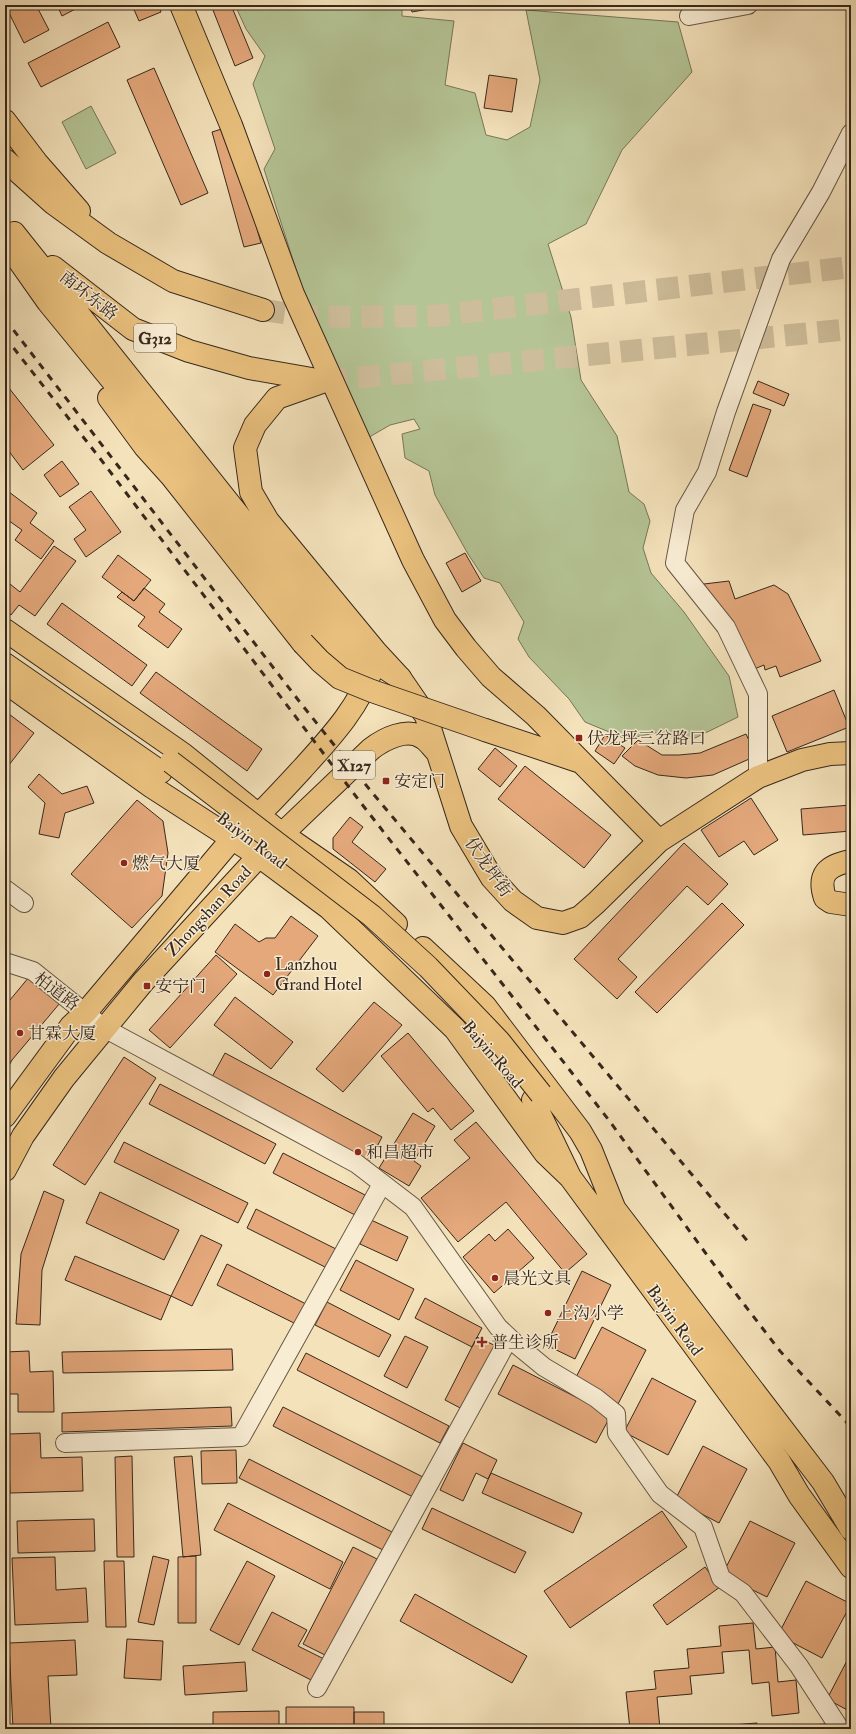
<svg xmlns="http://www.w3.org/2000/svg" width="856" height="1734" font-family="'IM FELL Double Pica','Noto Serif SC',serif">
<style>
.green{fill:#b5c495;stroke:#767658}
.building{fill:#e4a87b;stroke:#37281c}
.lines{fill:none;stroke-linecap:round;stroke-linejoin:round}
.highway-tunnel{stroke:#cebd9b;stroke-width:22;stroke-dasharray:22 11;stroke-linecap:butt}
.minor-casing{stroke:#665644;stroke-width:20}
.major-casing{stroke:#37281c;stroke-width:24}
.highway-casing{stroke:#37281c;stroke-width:24}
.minor{stroke:#f8ecd3;stroke-width:18}
.major{stroke:#eac17e;stroke-width:22}
.highway{stroke:#eac17e;stroke-width:22}
.rail{stroke:#37281c;stroke-width:3;stroke-dasharray:7 7;stroke-linecap:butt}
.major-bridge-casing{stroke:#37281c;stroke-width:24;stroke-linecap:butt}
.major-bridge{stroke:#eac17e;stroke-width:22}
.poi-dot{fill:#8f2418;stroke:#f8ecd3;stroke-width:1.5}
.labels{text-anchor:middle;stroke-width:3;stroke-linejoin:round;paint-order:stroke}
.shield{fill:#f8ecd3;stroke:#716353;stroke-width:1}
.shield-label{font-size:16px;font-weight:bold;fill:#37281c}
.street-label{font-size:17px;fill:#37281c;stroke:#f8ecd3}
.poi-label{font-size:17px;fill:#37281c;stroke:#f8ecd3;text-anchor:start}
</style>
<rect width="100%" height="100%" fill="#f4e2bb"/>
<filter id="stains"><feTurbulence type="fractalNoise" baseFrequency=".005" numOctaves="4"/><feColorMatrix values="0 0 0 0 .2 0 0 0 0 .09 0 0 0 0 .02 0 0 0 .5 -.17"/></filter>
<radialGradient id="worn" r=".72"><stop offset=".6" stop-color="#630" stop-opacity="0"/><stop offset="1" stop-color="#630" stop-opacity=".3"/></radialGradient>
<path class="green" d="M 235,5 L 402,5 L 402,16 L 454,21 L 445,85 L 475,93 L 486,135 L 507,140 L 530,127 L 540,80 L 526,10 L 678,22 L 692,72 L 622,150 L 586,224 L 548,244 L 571,317 L 581,380 L 617,436 L 629,492 L 644,504 L 650,521 L 643,548 L 651,573 L 684,612 L 729,676 L 738,717 L 695,738 L 681,739 L 660,732 L 626,739 L 585,722 L 569,699 L 529,657 L 518,639 L 524,622 L 500,583 L 484,578 L 468,554 L 435,495 L 429,471 L 405,458 L 402,434 L 420,429 L 414,419 L 390,425 L 366,439 L 307,304 L 264,169 L 275,149 L 253,84 L 265,56 L 246,29 Z
M 91,106 L 116,153 L 86,169 L 62,122 Z"/>
<path class="building" d="M 5,5 L 36,5 L 49,30 L 24,43 Z
M 57,5 L 83,5 L 62,16 Z
M 132,5 L 158,5 L 161,12 L 139,21 Z
M 211,5 L 231,5 L 253,58 L 235,66 Z
M 410,5 L 451,5 L 412,12 Z
M 108,22 L 120,47 L 41,87 L 28,63 Z
M 154,68 L 208,193 L 181,205 L 127,80 Z
M 489,75 L 517,79 L 512,112 L 484,108 Z
M 228,127 L 261,243 L 244,247 L 212,132 Z
M 758,381 L 789,394 L 784,406 L 753,393 Z
M 5,383 L 54,445 L 23,470 L 5,446 Z
M 753,404 L 771,410 L 747,477 L 729,470 Z
M 62,461 L 79,484 L 60,497 L 44,475 Z
M 5,489 L 37,513 L 30,523 L 54,541 L 41,559 L 15,540 L 22,530 L 5,518 Z
M 91,491 L 121,532 L 86,557 L 74,539 L 86,530 L 69,507 Z
M 54,546 L 76,561 L 35,616 L 19,605 L 11,615 L 5,610 L 5,580 L 20,592 Z
M 465,553 L 481,581 L 462,592 L 446,563 Z
M 118,555 L 151,580 L 134,601 L 102,577 Z
M 729,581 L 735,599 L 774,585 L 788,594 L 821,661 L 780,677 L 776,666 L 765,670 L 764,665 L 752,670 L 710,598 L 704,584 Z
M 144,588 L 165,604 L 159,612 L 182,629 L 168,648 L 138,626 L 145,617 L 117,597 L 122,592 L 134,601 Z
M 62,603 L 147,665 L 132,686 L 47,624 Z
M 156,672 L 262,749 L 247,771 L 140,693 Z
M 834,690 L 849,727 L 787,752 L 772,716 Z
M 5,711 L 34,733 L 5,770 Z
M 746,734 L 756,756 L 713,775 L 686,778 L 658,775 L 635,766 L 622,756 L 638,740 L 662,755 L 679,755 L 700,753 Z
M 605,735 L 625,748 L 614,764 L 595,751 Z
M 495,748 L 517,766 L 500,787 L 478,769 Z
M 525,766 L 611,835 L 584,868 L 498,799 Z
M 39,774 L 62,794 L 87,786 L 94,803 L 65,813 L 59,838 L 39,834 L 45,803 L 28,787 Z
M 751,798 L 778,840 L 754,855 L 744,841 L 719,857 L 701,830 Z
M 137,800 L 163,821 L 168,853 L 162,896 L 132,928 L 71,874 Z
M 851,805 L 851,831 L 803,835 L 801,809 Z
M 350,817 L 363,827 L 352,842 L 386,869 L 375,882 L 333,849 L 333,838 Z
M 684,843 L 728,884 L 708,905 L 687,886 L 618,959 L 637,977 L 617,999 L 574,959 Z
M 722,903 L 744,925 L 657,1013 L 635,992 Z
M 291,916 L 318,936 L 273,995 L 215,952 L 235,924 L 259,942 L 266,938 L 275,938 Z
M 216,955 L 237,974 L 170,1048 L 149,1030 Z
M 29,977 L 60,1003 L 12,1060 L 5,1073 L 5,1006 Z
M 235,997 L 293,1042 L 271,1069 L 214,1025 Z
M 374,1002 L 402,1025 L 343,1092 L 316,1069 Z
M 408,1033 L 474,1111 L 451,1130 L 433,1108 L 428,1112 L 381,1056 Z
M 225,1053 L 382,1137 L 369,1162 L 212,1077 Z
M 124,1057 L 156,1078 L 85,1185 L 53,1165 Z
M 160,1084 L 276,1144 L 265,1164 L 149,1104 Z
M 413,1113 L 435,1126 L 414,1161 L 421,1166 L 409,1186 L 379,1168 Z
M 476,1122 L 587,1254 L 565,1273 L 506,1202 L 458,1242 L 421,1198 L 470,1158 L 454,1140 Z
M 124,1142 L 248,1203 L 238,1223 L 114,1162 Z
M 283,1153 L 365,1195 L 355,1215 L 273,1173 Z
M 44,1191 L 64,1200 L 42,1270 L 40,1325 L 16,1324 L 21,1254 Z
M 100,1192 L 179,1230 L 164,1260 L 86,1223 Z
M 256,1209 L 338,1250 L 329,1269 L 247,1228 Z
M 371,1220 L 408,1237 L 397,1261 L 360,1244 Z
M 508,1229 L 534,1258 L 494,1293 L 463,1257 L 489,1234 L 495,1241 Z
M 201,1235 L 222,1245 L 192,1306 L 171,1296 Z
M 75,1256 L 171,1296 L 161,1320 L 65,1280 Z
M 356,1260 L 414,1289 L 399,1320 L 340,1290 Z
M 227,1264 L 308,1305 L 298,1325 L 217,1285 Z
M 582,1271 L 611,1285 L 575,1359 L 546,1345 Z
M 425,1298 L 482,1328 L 472,1347 L 415,1318 Z
M 327,1302 L 391,1335 L 379,1357 L 315,1325 Z
M 602,1327 L 646,1350 L 618,1404 L 574,1381 Z
M 405,1336 L 428,1347 L 407,1388 L 384,1376 Z
M 477,1337 L 498,1347 L 466,1411 L 445,1400 Z
M 232,1349 L 233,1370 L 63,1373 L 62,1352 Z
M 29,1351 L 30,1372 L 53,1371 L 54,1412 L 18,1412 L 18,1394 L 5,1394 L 5,1352 Z
M 306,1353 L 449,1426 L 440,1443 L 297,1370 Z
M 513,1365 L 611,1415 L 596,1443 L 498,1394 Z
M 652,1378 L 696,1401 L 668,1455 L 624,1432 Z
M 231,1407 L 232,1426 L 62,1432 L 62,1413 Z
M 283,1407 L 425,1478 L 415,1498 L 273,1426 Z
M 40,1433 L 41,1458 L 82,1457 L 83,1491 L 10,1493 L 8,1434 Z
M 463,1443 L 497,1460 L 488,1479 L 476,1473 L 463,1501 L 440,1490 Z
M 703,1446 L 747,1469 L 719,1523 L 675,1500 Z
M 236,1450 L 237,1483 L 202,1484 L 201,1451 Z
M 132,1456 L 134,1557 L 117,1557 L 115,1457 Z
M 192,1456 L 201,1555 L 183,1557 L 174,1457 Z
M 249,1459 L 394,1533 L 385,1551 L 239,1478 Z
M 491,1473 L 582,1513 L 573,1533 L 482,1493 Z
M 228,1503 L 343,1562 L 330,1589 L 214,1530 Z
M 432,1508 L 526,1552 L 515,1573 L 422,1529 Z
M 662,1511 L 687,1547 L 570,1628 L 544,1591 Z
M 94,1519 L 95,1551 L 18,1553 L 17,1521 Z
M 750,1521 L 795,1543 L 767,1597 L 722,1575 Z
M 353,1547 L 377,1559 L 327,1656 L 303,1644 Z
M 153,1556 L 169,1560 L 154,1625 L 138,1622 Z
M 196,1556 L 196,1623 L 178,1623 L 178,1557 Z
M 55,1557 L 56,1590 L 86,1588 L 88,1622 L 15,1625 L 12,1558 Z
M 104,1561 L 124,1561 L 126,1627 L 106,1627 Z
M 247,1561 L 275,1576 L 239,1645 L 210,1630 Z
M 705,1567 L 720,1587 L 667,1625 L 653,1605 Z
M 806,1581 L 851,1604 L 822,1658 L 778,1635 Z
M 415,1594 L 527,1656 L 512,1683 L 400,1621 Z
M 272,1612 L 307,1630 L 298,1646 L 324,1659 L 313,1681 L 252,1650 Z
M 753,1623 L 756,1649 L 775,1647 L 778,1682 L 796,1680 L 799,1713 L 772,1716 L 769,1682 L 752,1684 L 749,1650 L 722,1652 L 724,1673 L 690,1676 L 692,1694 L 657,1697 L 660,1729 L 630,1729 L 626,1692 L 656,1689 L 654,1671 L 689,1668 L 687,1649 L 721,1646 L 719,1626 Z
M 127,1639 L 163,1641 L 161,1680 L 124,1678 Z
M 75,1640 L 77,1675 L 48,1676 L 51,1729 L 13,1729 L 9,1643 Z
M 851,1653 L 851,1712 L 827,1699 Z
M 245,1662 L 247,1691 L 185,1695 L 183,1666 Z
M 286,1707 L 354,1707 L 354,1729 L 286,1729 Z
M 279,1711 L 279,1729 L 213,1729 L 213,1712 Z
M 354,1712 L 384,1712 L 384,1729 L 354,1729 Z
M 757,1723 L 757,1729 L 825,1724 L 825,1729 L 682,1729 Z"/>
<g class="lines">
<path class="highway-tunnel" d="M 263,310 L 310,317 L 433,316 L 851,267
M 325,381 L 851,329"/>
<defs>
<path id="minor" d="M 689,16 L 748,5
M 758,777 L 758,694 L 726,627 L 675,563 L 685,510 L 707,472 L 726,412 L 781,259 L 821,192 L 851,133
M 5,889 L 24,903
M 5,962 L 33,971 L 104,1028 L 357,1164 L 413,1207 L 498,1327 L 516,1344 L 544,1367 L 596,1398 L 616,1414 L 617,1433 L 660,1494 L 703,1527 L 721,1578 L 743,1593 L 799,1666 L 840,1729
M 65,1443 L 241,1437 L 382,1184
M 317,1688 L 509,1338"/>
<path id="major" d="M 181,5 L 231,125 L 293,294 L 413,560 L 445,620 L 466,648 L 491,677 L 536,716 L 659,841
M 5,241 L 48,302 L 350,671 L 367,683
M 109,398 L 145,447 L 172,477 L 303,643
M 5,630 L 183,754 L 282,834 L 349,880 L 396,924
M 5,664 L 161,772
M 5,682 L 152,787 L 259,856 L 329,908 L 455,1029 L 545,1153 L 570,1177
M 485,730 L 578,761
M 851,861 C 828,865 817,874 825,898 L 831,902 L 851,905
M 423,948 L 485,1006 L 580,1131 L 591,1150 L 615,1210
M 533,1100 L 570,1177 L 779,1461 L 799,1495 L 851,1567
M 5,1116 L 71,1026 L 86,1012 L 232,839 C 258,817 280,793 303,768 C 331,737 360,706 373,666 L 380,665 L 400,678 L 426,716 L 461,826 L 492,878 L 513,901 L 537,918 L 563,923 L 580,917 L 596,903 L 659,841 L 758,777 L 802,760 L 830,754 L 851,753
M 5,1170 L 23,1136 L 64,1078 L 143,982 L 259,856 L 371,749 C 384,739 407,727 423,738 C 428,741 432,747 436,751
M 607,1199 L 823,1482 L 851,1529"/>
<path id="highway" d="M 5,121 L 37,163 L 79,211
M 5,160 L 53,203 L 108,243 L 173,281 L 263,310
M 14,233 L 240,517 L 295,584 L 343,635 L 359,660 L 367,683
M 53,267 L 133,329 L 189,351 L 249,368 L 323,381
M 325,381 L 277,398 L 255,425 L 245,448 L 251,492 L 268,521 L 376,652 L 400,678"/>
</defs>
<use href="#minor" class="minor-casing"/>
<use href="#major" class="major-casing"/>
<use href="#highway" class="highway-casing"/>
<use href="#minor" class="minor"/>
<use href="#major" class="major"/>
<use href="#highway" class="highway"/>
<path class="rail" d="M 5,319 L 299,701 L 370,790 L 750,1244
M 5,337 L 102,461 L 361,803 L 608,1119 L 723,1277 L 780,1351 L 851,1427"/>
<defs>
<path id="major-bridge" d="M 303,643 L 320,661 L 340,678 L 372,691 L 485,730
M 171,762 L 372,916 L 428,967 L 499,1041 L 541,1094"/>
</defs>
<use href="#major-bridge" class="major-bridge-casing"/>
<use href="#major-bridge" class="major-bridge"/>
</g>
<g class="poi-dot">
<rect x="575" y="734" width="8" height="8" rx="2"/>
<rect x="382" y="777" width="8" height="8" rx="2"/>
<circle cx="124" cy="863" r="4"/>
<circle cx="267" cy="974" r="4"/>
<rect x="143" y="982" width="8" height="8" rx="2"/>
<circle cx="20" cy="1033" r="4"/>
<circle cx="358" cy="1152" r="4"/>
<circle cx="495" cy="1278" r="4"/>
<circle cx="548" cy="1313" r="4"/>
<path d="M480 1336h4v4h4v4h-4v4h-4v-4h-4v-4h4z"/>
</g>
<g class="labels">
<g class="shield">
<rect x="134" y="324" width="42" height="28" rx="3"/>
<rect x="333" y="751" width="42" height="28" rx="3"/>
</g>
<g class="shield-label">
<text x="155" y="344">G312</text>
<text x="354" y="771">X127</text>
</g>
<g class="street-label">
<text transform="translate(89 295) rotate(38)" y="6">南环东路</text>
<text transform="translate(252 840) rotate(37)" y="6">Baiyin Road</text>
<text transform="translate(489 867) rotate(55)" y="6">伏龙坪街</text>
<text transform="translate(208 911) rotate(-47)" y="6">Zhongshan Road</text>
<text transform="translate(57 991) rotate(37)" y="6">柏道路</text>
<text transform="translate(493 1054) rotate(49)" y="6">Baiyin Road</text>
<text transform="translate(675 1320) rotate(54)" y="6">Baiyin Road</text>
</g>
<g class="poi-label">
<text x="587" y="744">伏龙坪三岔路口</text>
<text x="394" y="787">安定门</text>
<text x="132" y="869">燃气大厦</text>
<text x="275" y="970">Lanzhou<tspan x="275" dy="20">Grand Hotel</tspan></text>
<text x="155" y="992">安宁门</text>
<text x="28" y="1039">甘霖大厦</text>
<text x="366" y="1158">和昌超市</text>
<text x="503" y="1284">晨光文具</text>
<text x="556" y="1319">上沟小学</text>
<text x="491" y="1348">普生诊所</text>
</g>
</g>
<rect width="856" height="1734" fill="none" stroke="#f4e2bb" stroke-width="20"/>
<rect x="6" y="6" width="844" height="1722" fill="none" stroke="#37281c" stroke-width="2"/>
<rect x="10" y="10" width="836" height="1714" fill="none" stroke="#37281c"/>
<rect width="100%" height="100%" filter="url(#stains)"/>
<rect width="100%" height="100%" fill="url(#worn)"/>
</svg>
